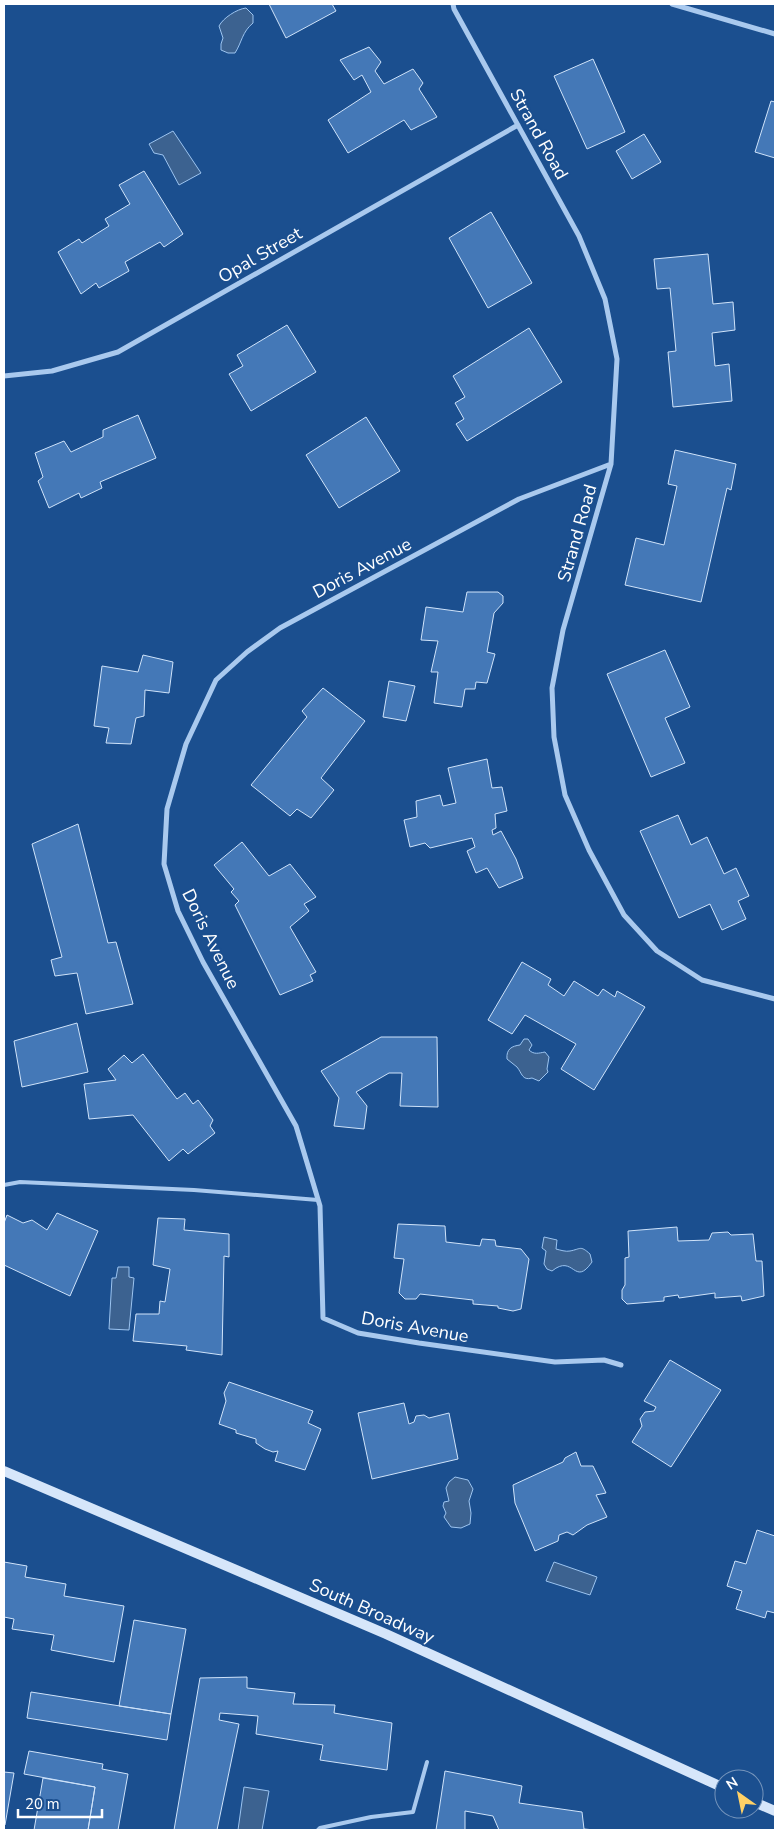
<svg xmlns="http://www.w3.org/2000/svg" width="779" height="1834" font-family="'Nunito Sans',sans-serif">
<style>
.water{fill:#3c6290;stroke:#9cc4f0}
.building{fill:#4478b7;stroke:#cfe3fa}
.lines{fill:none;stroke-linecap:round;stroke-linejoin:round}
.lane{stroke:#a9c9ee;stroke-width:4}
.street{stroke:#a9c9ee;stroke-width:5}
.secondary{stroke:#d6e6fa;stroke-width:10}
.labels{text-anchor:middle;stroke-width:4;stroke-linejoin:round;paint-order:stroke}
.street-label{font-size:18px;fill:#fff;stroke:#1b4f8f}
</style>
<rect width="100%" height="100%" fill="#1b4f8f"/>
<path class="water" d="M 246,8 L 253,15 L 253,23 C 242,32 242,42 235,53 L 228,53 L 221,50 L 221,44 L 223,38 L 219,26 C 223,18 237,9 246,8 Z
M 173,131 L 201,173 L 179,185 L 163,155 L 154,153 L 149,144 Z
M 524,1039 L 528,1039 L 532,1045 L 529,1050 C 534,1055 539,1053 545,1052 L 549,1057 L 547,1069 L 548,1072 L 539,1081 L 532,1078 C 522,1081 522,1073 517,1067 C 514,1064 510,1062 507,1059 C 506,1049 512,1046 520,1045 Z
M 544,1237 L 557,1240 L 556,1249 C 560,1250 566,1252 570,1251 C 581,1249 580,1245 590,1254 L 592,1262 C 574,1288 574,1253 552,1271 L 547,1269 L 544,1264 L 546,1251 L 542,1248 Z
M 118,1267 L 129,1267 L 129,1277 L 134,1278 L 129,1330 L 109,1329 L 112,1278 L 116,1278 Z
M 455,1477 L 468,1480 L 473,1489 L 469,1501 L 471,1513 L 470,1524 L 461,1528 L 451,1527 L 444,1517 L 446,1513 L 443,1506 L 444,1502 L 449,1501 L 446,1488 L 449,1482 Z
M 554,1562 L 597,1577 L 590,1595 L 546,1581 Z
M 244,1787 L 269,1791 L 262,1830 L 238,1830 Z"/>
<path class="building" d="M 269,4 L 332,4 L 336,11 L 286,38 Z
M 369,47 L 381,62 L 375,71 L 384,84 L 413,69 L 423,83 L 419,89 L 437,117 L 411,130 L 404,120 L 348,153 L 328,120 L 371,92 L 362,75 L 354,80 L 340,60 Z
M 593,59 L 625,132 L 587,149 L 554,76 Z
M 771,101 L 775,102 L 775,158 L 755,152 Z
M 644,134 L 661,162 L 632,179 L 616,151 Z
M 144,171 L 183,234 L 164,247 L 160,242 L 125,262 L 129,271 L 99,288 L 96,283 L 81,294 L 58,252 L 79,239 L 82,243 L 109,226 L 105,219 L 130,204 L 119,185 Z
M 491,212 L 532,283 L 488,308 L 449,238 Z
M 708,254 L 713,304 L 733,302 L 735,330 L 712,333 L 715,366 L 729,364 L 732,401 L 673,407 L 668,352 L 676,351 L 670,288 L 657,289 L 654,259 Z
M 287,325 L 316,372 L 251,411 L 229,374 L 243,366 L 237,355 Z
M 529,328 L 562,382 L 467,441 L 456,424 L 464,419 L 455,403 L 465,397 L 453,376 Z
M 138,415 L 156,458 L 100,482 L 102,488 L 81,498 L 79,493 L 49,508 L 38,481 L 43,477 L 35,453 L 64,441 L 71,452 L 103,437 L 103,430 Z
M 366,417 L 400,471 L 339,508 L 306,455 Z
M 675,450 L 736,464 L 731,490 L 727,488 L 701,602 L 625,585 L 636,538 L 664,545 L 677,486 L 668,484 Z
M 467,592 L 498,592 L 503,596 L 503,603 L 494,613 L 487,652 L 495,654 L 487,683 L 476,682 L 475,689 L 465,689 L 462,707 L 434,703 L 438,672 L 431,672 L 438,641 L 421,640 L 426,607 L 463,612 Z
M 665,650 L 690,707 L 665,718 L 685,763 L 651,777 L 607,674 Z
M 143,655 L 173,662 L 169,693 L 145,690 L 144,716 L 136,718 L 131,744 L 106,743 L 109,728 L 94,726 L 102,666 L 138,672 Z
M 389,681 L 415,686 L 406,721 L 383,717 Z
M 323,688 L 365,721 L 321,778 L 334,790 L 311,818 L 297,809 L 290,816 L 251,785 L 307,717 L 302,711 Z
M 487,759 L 492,788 L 502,787 L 507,811 L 495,814 L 496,828 L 492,830 L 493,835 L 501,831 L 516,859 L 523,878 L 499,888 L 487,868 L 476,873 L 467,851 L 475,847 L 472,838 L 430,848 L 425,843 L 410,847 L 404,820 L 417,817 L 416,801 L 440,795 L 443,806 L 456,803 L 448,768 Z
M 678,815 L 691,845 L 707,837 L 724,874 L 736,868 L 749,896 L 738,901 L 746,919 L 722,930 L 710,904 L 679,918 L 640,831 Z
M 78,824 L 108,943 L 116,942 L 133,1004 L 86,1014 L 77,973 L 55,976 L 51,960 L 62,957 L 32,844 Z
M 242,842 L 269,876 L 290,864 L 316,897 L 304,904 L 309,911 L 290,927 L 316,972 L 310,975 L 313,981 L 280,995 L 235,905 L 239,901 L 231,892 L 234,889 L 214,865 Z
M 522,962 L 551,979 L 548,985 L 564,996 L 574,981 L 598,996 L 603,989 L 615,997 L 617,991 L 645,1007 L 594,1090 L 561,1069 L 576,1044 L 525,1015 L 512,1034 L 488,1020 Z
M 77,1023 L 88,1072 L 22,1087 L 14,1041 Z
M 381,1037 L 437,1037 L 438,1107 L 400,1106 L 402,1073 L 389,1073 L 356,1092 L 367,1106 L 364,1129 L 334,1126 L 339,1098 L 321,1071 Z
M 143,1054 L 177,1099 L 185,1093 L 193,1104 L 198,1100 L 213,1120 L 210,1126 L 215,1133 L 188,1154 L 183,1149 L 169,1161 L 133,1115 L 89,1119 L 84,1084 L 116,1080 L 108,1069 L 124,1055 L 132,1063 Z
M 57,1213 L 98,1231 L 70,1296 L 4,1265 L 4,1223 L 7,1215 L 23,1223 L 32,1220 L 47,1230 Z
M 158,1218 L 185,1219 L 184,1230 L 229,1234 L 229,1257 L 224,1256 L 222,1355 L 186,1350 L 187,1346 L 133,1341 L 136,1314 L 159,1314 L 160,1301 L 165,1302 L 170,1269 L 153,1265 Z
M 398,1224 L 445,1226 L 446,1242 L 480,1246 L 482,1239 L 495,1240 L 496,1246 L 521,1249 L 529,1259 L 521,1309 L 513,1311 L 498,1308 L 498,1306 L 473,1304 L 473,1300 L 420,1294 L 416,1299 L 405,1299 L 399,1293 L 404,1259 L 394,1258 Z
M 677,1227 L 678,1241 L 709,1240 L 712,1233 L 728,1232 L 731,1235 L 753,1234 L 756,1261 L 762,1261 L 764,1296 L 742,1301 L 741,1296 L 715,1298 L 715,1293 L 679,1298 L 678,1295 L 664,1297 L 664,1301 L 627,1304 L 622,1299 L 622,1290 L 625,1285 L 625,1258 L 629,1257 L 628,1231 Z
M 670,1360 L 721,1390 L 671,1467 L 632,1442 L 642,1426 L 640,1419 L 645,1412 L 654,1411 L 656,1407 L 644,1401 Z
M 229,1382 L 313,1411 L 308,1423 L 321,1429 L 305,1470 L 275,1461 L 278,1451 L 273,1452 L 265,1449 L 256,1443 L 256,1439 L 236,1433 L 236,1430 L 219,1424 L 226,1401 L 224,1393 Z
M 404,1403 L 409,1424 L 414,1422 L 416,1416 L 424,1415 L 429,1418 L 449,1413 L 458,1459 L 372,1479 L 358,1413 Z
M 576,1452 L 581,1466 L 593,1466 L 606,1493 L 596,1495 L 607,1517 L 587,1525 L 573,1535 L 567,1532 L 559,1535 L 558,1541 L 535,1551 L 515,1503 L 513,1485 L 563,1462 L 565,1458 Z
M 757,1530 L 775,1536 L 775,1613 L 767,1611 L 765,1618 L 736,1609 L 742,1591 L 727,1586 L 735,1561 L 746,1564 Z
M 4,1562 L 27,1566 L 25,1577 L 66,1584 L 64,1596 L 124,1606 L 114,1662 L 51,1650 L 54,1635 L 12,1629 L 14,1619 L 4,1617 Z
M 134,1620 L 186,1629 L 171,1714 L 119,1706 Z
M 247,1677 L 247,1688 L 295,1693 L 293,1704 L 335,1705 L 334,1713 L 392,1723 L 387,1770 L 320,1760 L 323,1745 L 256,1734 L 258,1716 L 220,1713 L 219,1720 L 239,1724 L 217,1830 L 174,1830 L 200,1678 Z
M 31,1692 L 171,1714 L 167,1740 L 27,1718 Z
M 29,1751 L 103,1764 L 102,1769 L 128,1774 L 118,1830 L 88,1830 L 95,1787 L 24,1774 Z
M 445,1771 L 522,1786 L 519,1803 L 582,1812 L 584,1829 L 595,1830 L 499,1830 L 493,1816 L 465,1811 L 465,1830 L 436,1830 Z
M 4,1772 L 14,1773 L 5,1825 L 4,1824 Z
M 43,1778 L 95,1787 L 88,1830 L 34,1830 Z"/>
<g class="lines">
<path class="lane" d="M 4,1185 L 20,1182 L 194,1190 L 318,1200
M 318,1830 L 320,1828 L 371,1817 L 413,1812 L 427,1762"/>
<path class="street" d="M 453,4 L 454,9 L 579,236 L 605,299 L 617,359 L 611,464 L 563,630 L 552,688 L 554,737 L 565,795 L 589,850 L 624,915 L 657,951 L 702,980 L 775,999
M 672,4 L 775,34
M 4,376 L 52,371 L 118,352 L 518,125
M 611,464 L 519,499 L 280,628 L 247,652 L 216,680 L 186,744 L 167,809 L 164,864 L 178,911 L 203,962 L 296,1126 L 320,1206 L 323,1318 L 358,1333 L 419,1343 L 555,1362 L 604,1360 L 621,1365"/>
<path class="secondary" d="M 4,1471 L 386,1634 L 724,1788
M 754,1802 L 775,1811"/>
</g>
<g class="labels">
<g class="street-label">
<text transform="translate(539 134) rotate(61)" y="6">Strand Road</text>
<text transform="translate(260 255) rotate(-30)" y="6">Opal Street</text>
<text transform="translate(577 533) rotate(-74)" y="6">Strand Road</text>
<text transform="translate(362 568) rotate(-28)" y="6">Doris Avenue</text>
<text transform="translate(211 939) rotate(64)" y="6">Doris Avenue</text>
<text transform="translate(415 1327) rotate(10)" y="6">Doris Avenue</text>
<text transform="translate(372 1611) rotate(24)" y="6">South Broadway</text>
</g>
</g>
<rect width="779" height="1834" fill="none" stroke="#ffffff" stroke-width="10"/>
<g transform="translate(739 1794) rotate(327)"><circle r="24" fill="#1b4f8f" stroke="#7695bc"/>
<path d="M0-4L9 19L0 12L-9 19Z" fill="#ffd166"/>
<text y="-8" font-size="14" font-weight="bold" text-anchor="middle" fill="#ffffff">N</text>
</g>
<path d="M18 1809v8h84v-8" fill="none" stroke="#ffffff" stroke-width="2.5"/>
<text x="25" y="1809" font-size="15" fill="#ffffff" stroke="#1b4f8f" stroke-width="4" paint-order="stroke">20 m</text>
</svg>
